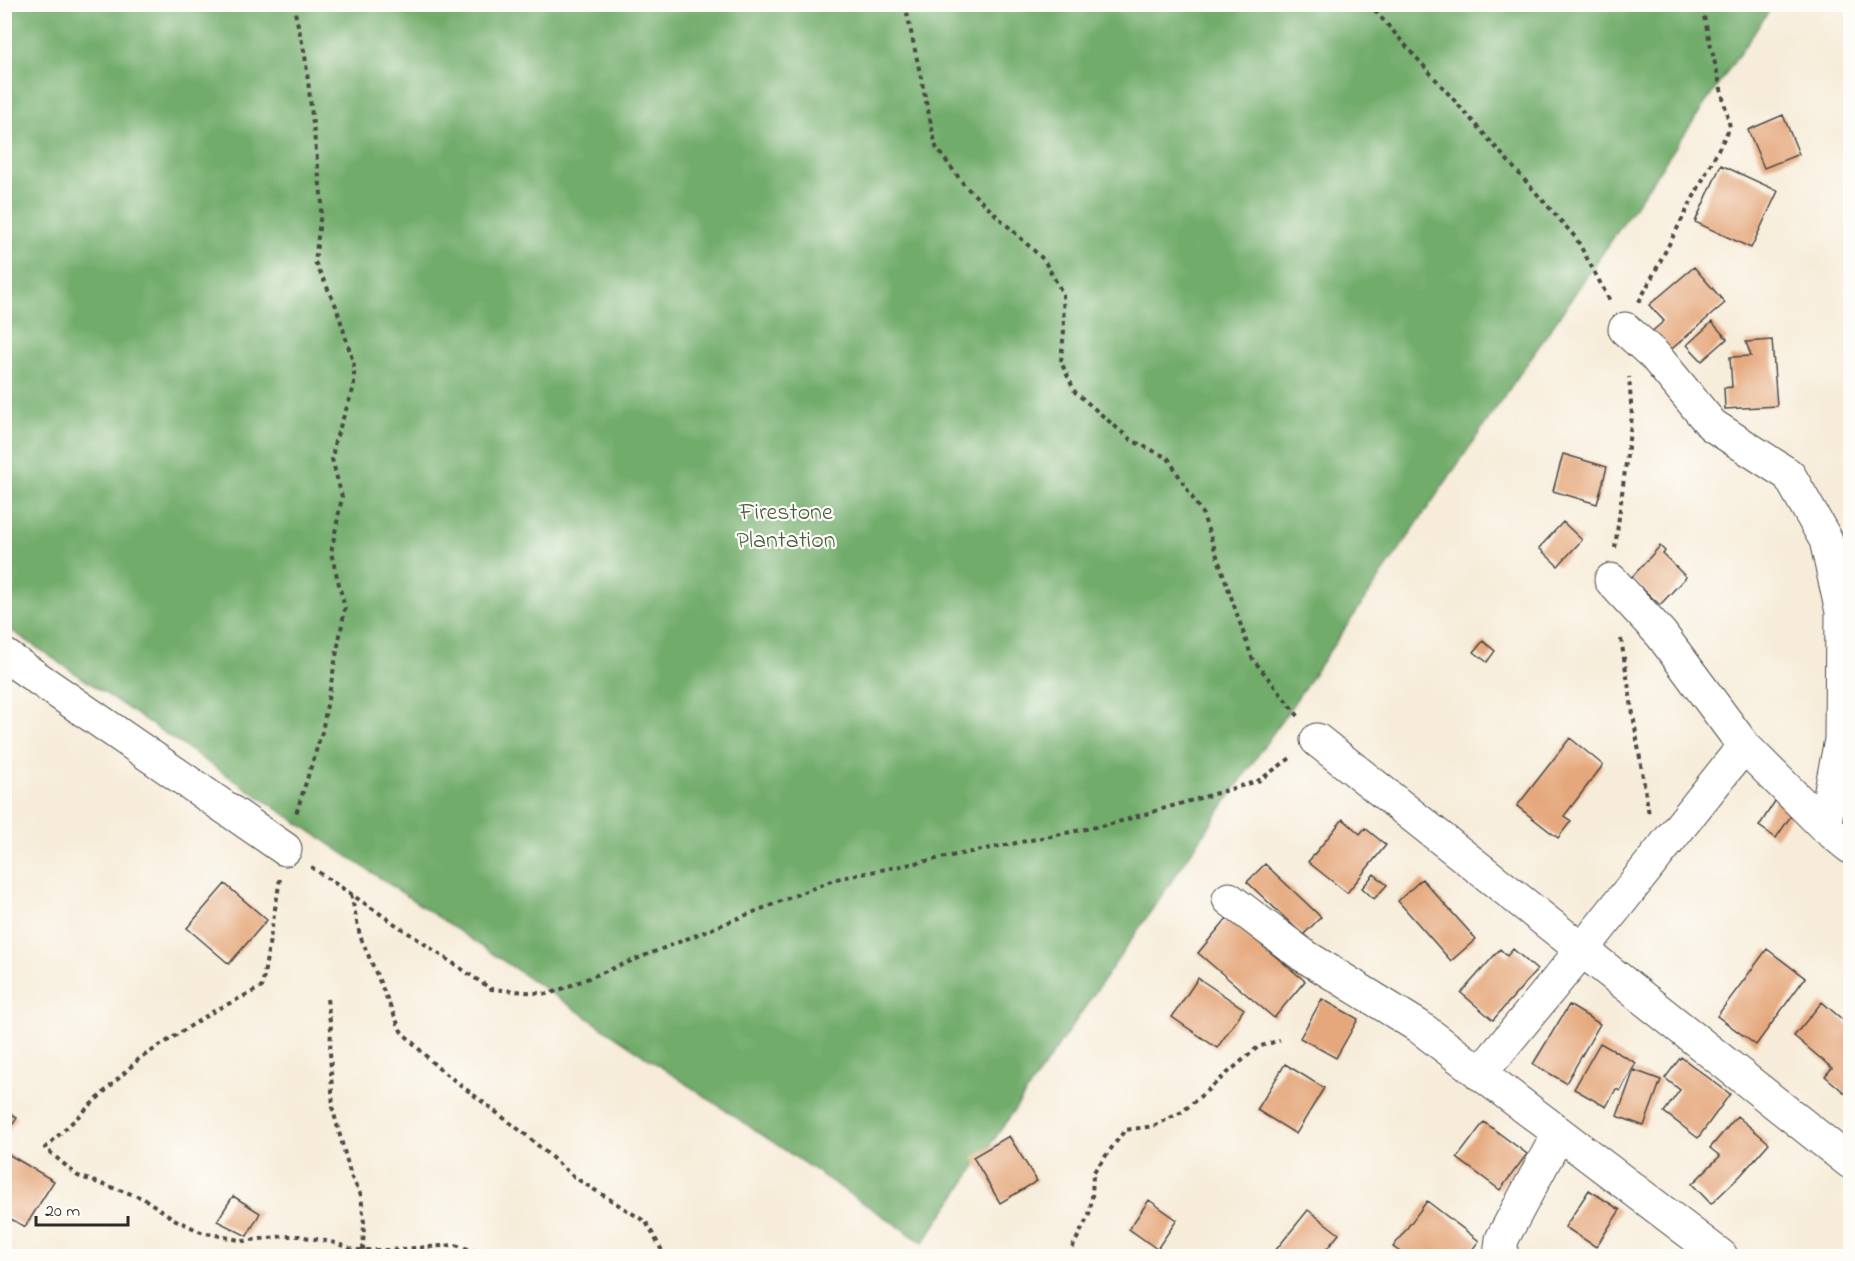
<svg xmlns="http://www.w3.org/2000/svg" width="1855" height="1261" font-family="'Indie Flower',sans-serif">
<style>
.forest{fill:#71ac6b;stroke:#4e6c4b;stroke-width:1.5}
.building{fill:#e5a77b}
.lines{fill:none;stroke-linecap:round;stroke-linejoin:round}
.minor-casing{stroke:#4a4845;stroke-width:35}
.path{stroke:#4a4845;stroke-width:4;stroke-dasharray:4.5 4.5;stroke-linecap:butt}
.minor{stroke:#fff;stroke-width:33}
.labels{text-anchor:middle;stroke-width:4.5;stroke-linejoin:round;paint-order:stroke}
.park-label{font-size:24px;fill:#485a43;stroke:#fdfcf7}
</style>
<rect width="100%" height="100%" fill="#fdfcf7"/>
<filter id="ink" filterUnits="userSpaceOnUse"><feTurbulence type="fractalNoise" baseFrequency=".0167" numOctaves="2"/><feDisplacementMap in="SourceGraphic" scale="12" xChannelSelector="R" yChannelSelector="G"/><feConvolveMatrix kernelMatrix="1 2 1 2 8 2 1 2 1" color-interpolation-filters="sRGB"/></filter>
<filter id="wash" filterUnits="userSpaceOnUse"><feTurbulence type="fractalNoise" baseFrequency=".008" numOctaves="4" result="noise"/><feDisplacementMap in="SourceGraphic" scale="24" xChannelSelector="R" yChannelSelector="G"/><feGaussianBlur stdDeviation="1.35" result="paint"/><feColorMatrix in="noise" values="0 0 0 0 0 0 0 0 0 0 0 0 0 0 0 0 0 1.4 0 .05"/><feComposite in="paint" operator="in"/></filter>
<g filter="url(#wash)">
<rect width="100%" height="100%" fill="#f7ecd9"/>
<path class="forest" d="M 4,5 L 1773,5 L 923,1243 L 5,626 Z"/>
<g id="blocks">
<path class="building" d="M 1783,115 L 1799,154 L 1764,168 L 1748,130 Z
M 1721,165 L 1778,191 L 1751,248 L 1695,222 Z
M 1694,267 L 1725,303 L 1666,354 L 1649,334 L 1664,321 L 1649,305 Z
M 1712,322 L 1727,339 L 1702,361 L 1687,345 Z
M 1772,340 L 1777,406 L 1725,409 L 1724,388 L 1732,387 L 1730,357 L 1751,356 L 1746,342 Z
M 1563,454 L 1607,467 L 1597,504 L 1553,491 Z
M 1563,522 L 1582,540 L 1558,566 L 1539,548 Z
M 1660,546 L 1665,551 L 1663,554 L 1686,577 L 1660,605 L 1631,578 Z
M 1483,641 L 1495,651 L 1487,662 L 1474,652 Z
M 1570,738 L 1603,765 L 1564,816 L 1571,821 L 1558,838 L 1517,806 Z
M 1779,795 L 1797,807 L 1776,838 L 1759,826 Z
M 1343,819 L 1360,834 L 1365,828 L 1386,845 L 1347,893 L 1308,862 Z
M 1265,864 L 1321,917 L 1303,935 L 1247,882 Z
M 1374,874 L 1387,885 L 1374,899 L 1362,888 Z
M 1422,879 L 1476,939 L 1451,961 L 1398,901 Z
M 225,884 L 267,920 L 229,964 L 187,928 Z
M 1228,917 L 1305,981 L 1274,1018 L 1198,953 Z
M 1500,949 L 1507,956 L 1513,949 L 1537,970 L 1493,1020 L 1461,993 Z
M 1767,949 L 1805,978 L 1756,1045 L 1717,1016 Z
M 1198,978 L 1244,1009 L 1217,1048 L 1172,1017 Z
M 1322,999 L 1358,1019 L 1336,1058 L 1300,1038 Z
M 1822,1002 L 1850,1026 L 1850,1091 L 1847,1095 L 1825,1076 L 1832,1068 L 1794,1036 Z
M 1569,1005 L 1600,1024 L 1566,1083 L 1533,1064 Z
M 1600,1043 L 1636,1063 L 1620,1091 L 1616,1089 L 1606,1107 L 1574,1089 Z
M 1681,1057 L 1730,1094 L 1698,1138 L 1664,1112 L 1680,1090 L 1665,1078 Z
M 1285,1064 L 1324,1088 L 1296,1134 L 1257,1110 Z
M 1634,1070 L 1661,1080 L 1644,1126 L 1617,1116 Z
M 4,1108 L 17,1118 L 4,1137 Z
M 1737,1116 L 1769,1143 L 1741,1175 L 1711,1204 L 1692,1184 L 1720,1156 L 1710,1148 Z
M 1484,1122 L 1527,1154 L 1500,1190 L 1457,1158 Z
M 1009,1136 L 1037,1181 L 1000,1203 L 973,1157 Z
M 8,1154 L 54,1181 L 25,1227 L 4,1215 L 4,1160 Z
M 1589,1190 L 1620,1210 L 1596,1247 L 1565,1227 Z
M 233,1196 L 260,1213 L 247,1236 L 217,1221 Z
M 1149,1200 L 1177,1220 L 1157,1249 L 1129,1229 Z
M 1427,1201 L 1479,1241 L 1467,1256 L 1406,1256 L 1393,1247 Z
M 1308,1210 L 1339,1234 L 1321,1256 L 1281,1256 L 1275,1251 Z"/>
</g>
</g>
<g filter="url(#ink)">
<use href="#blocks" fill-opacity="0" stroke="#4a4845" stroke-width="1.5"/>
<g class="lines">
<defs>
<path id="minor" d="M 1625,329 L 1655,356 L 1712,425 L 1789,475 L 1826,540 L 1842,612 L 1841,740 L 1824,826
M 1611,580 L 1661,634 L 1744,746 L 1824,826 L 1850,847
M 4,655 L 285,849
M 1317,740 L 1850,1162
M 1229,899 L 1303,955 L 1418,1026 L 1721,1256
M 1480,1074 L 1582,950 L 1744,746
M 1500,1256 L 1502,1239 L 1559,1133"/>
</defs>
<use href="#minor" class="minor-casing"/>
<path class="path" d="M 293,4 L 305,55 L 322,203 L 315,262 L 336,306 L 354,365 L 354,387 L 335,441 L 332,459 L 342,497 L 331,553 L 345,608 L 322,732 L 295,817
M 905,4 L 936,147 L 965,186 L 1044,260 L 1063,294 L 1064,330 L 1061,362 L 1075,392 L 1131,440 L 1168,458 L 1203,515 L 1252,658 L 1299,717
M 1369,4 L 1576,238 L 1610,301
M 1639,302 L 1730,127 L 1701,4
M 1615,548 L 1632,416 L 1629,377
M 1621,639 L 1649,815
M 311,867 L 491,989 L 549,994 L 836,879 L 1111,824 L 1258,781 L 1292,757
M 280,879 L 262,987 L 214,1011 L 139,1059 L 45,1148 L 78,1176 L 143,1198 L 174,1219 L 201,1232 L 244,1241 L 285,1236 L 299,1236 L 336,1243 L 353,1250 L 389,1250 L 455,1245 L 479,1252 L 488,1256
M 351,894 L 360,936 L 401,1031 L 437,1067 L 526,1135 L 574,1177 L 646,1222 L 665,1256
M 327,999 L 331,1029 L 330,1051 L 333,1110 L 351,1176 L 361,1195 L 364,1223 L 363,1250
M 1068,1256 L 1089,1215 L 1092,1198 L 1093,1173 L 1125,1130 L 1154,1126 L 1182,1112 L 1258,1047 L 1280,1040"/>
<use href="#minor" class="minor"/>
</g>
</g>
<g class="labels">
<g class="park-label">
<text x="786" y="519">Firestone<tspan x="786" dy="28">Plantation</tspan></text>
</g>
</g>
<rect width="1855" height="1261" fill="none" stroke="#fdfcf7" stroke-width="24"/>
<path d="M36 1216v9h92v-9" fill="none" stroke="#2b2b2b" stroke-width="3"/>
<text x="45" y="1216" font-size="18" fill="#2b2b2b" stroke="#fdfcf7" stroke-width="4.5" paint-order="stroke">20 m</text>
</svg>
